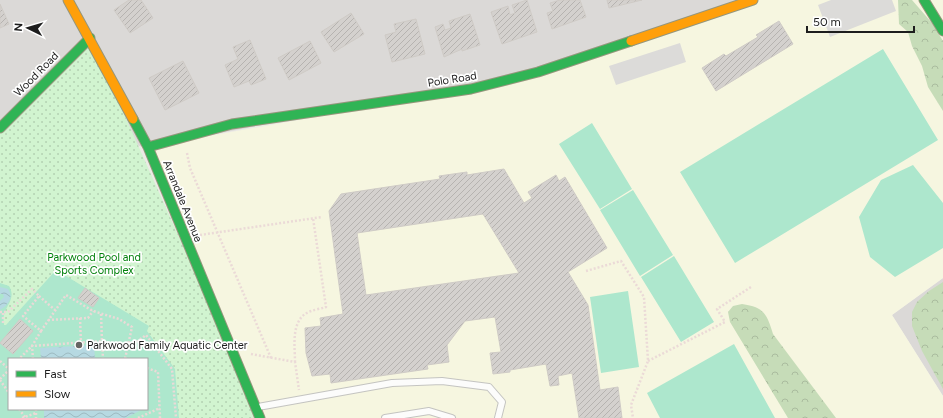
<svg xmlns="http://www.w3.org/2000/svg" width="943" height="418" font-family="Figtree,sans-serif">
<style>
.residential{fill:#dbd9d7}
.education{fill:#f6f6e0}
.forest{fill:url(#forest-crowns)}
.park{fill:url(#park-dots);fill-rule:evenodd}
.pitch{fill:#ade7cd;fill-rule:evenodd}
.parking{fill:#dcdbd9}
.water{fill:url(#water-waves)}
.building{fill:url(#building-hatch);stroke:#cfcbc6;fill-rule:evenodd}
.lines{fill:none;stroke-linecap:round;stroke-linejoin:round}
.lane-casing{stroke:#c4c4c1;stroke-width:8}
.fast-casing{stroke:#95967c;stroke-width:11}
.slow-casing{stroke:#95967c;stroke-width:11}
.path{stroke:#ebdad7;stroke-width:2.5;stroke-dasharray:2 2;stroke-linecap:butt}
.lane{stroke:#fcfcfb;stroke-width:6}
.fast{stroke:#30b455;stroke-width:9}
.slow{stroke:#ff9f0a;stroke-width:9}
.poi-dot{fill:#656563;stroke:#fff;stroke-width:1.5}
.labels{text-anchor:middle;stroke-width:3.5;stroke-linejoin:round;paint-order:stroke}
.street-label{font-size:11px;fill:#1d1d1d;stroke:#fff}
.park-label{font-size:11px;fill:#03820d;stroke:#fff}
.poi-label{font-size:11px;fill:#1d1d1d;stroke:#fff;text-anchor:start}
</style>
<defs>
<pattern id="forest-crowns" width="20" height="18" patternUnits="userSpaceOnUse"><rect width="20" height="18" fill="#c6dcb8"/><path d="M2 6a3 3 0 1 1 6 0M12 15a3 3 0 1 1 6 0" fill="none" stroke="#aabc9e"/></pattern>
<pattern id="park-dots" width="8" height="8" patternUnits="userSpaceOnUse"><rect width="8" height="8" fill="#d1f4d0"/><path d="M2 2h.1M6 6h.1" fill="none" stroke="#b3d1b2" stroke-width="1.8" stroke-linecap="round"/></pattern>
<pattern id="water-waves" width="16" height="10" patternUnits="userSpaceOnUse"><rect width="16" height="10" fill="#b6d9e2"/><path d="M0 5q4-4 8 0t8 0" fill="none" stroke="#9cbac1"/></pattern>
<pattern id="building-hatch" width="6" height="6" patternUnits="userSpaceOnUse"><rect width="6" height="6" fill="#d4d1ce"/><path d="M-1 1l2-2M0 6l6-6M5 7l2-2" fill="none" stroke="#b6b3b0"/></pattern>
</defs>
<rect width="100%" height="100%" fill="#eceae5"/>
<path class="residential" d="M 0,0 L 753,0 L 538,72 L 148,147 L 0,128 Z
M 943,278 L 943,396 L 892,315 Z"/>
<path class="education" d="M 753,0 L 943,0 L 943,278 L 892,315 L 943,396 L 943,418 L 260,418 L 148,147 L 471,89 Z"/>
<path class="forest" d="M 898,0 L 912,0 L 932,23 L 943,41 L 943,111 L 928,87 L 922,66 L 912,46 L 908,32 L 899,24 Z
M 943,282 L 943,389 L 922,351 L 912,326 L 912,312 L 917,302 L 929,291 Z
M 742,304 C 764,307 767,314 773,334 L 836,418 L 788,418 L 730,322 L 728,312 L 733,306 Z"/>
<path class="park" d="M 90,38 L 260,418 L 0,418 L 0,128 ZM 9,359 L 147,359 L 147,409 L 9,409 Z"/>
<path class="pitch" d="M 883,49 L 938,140 L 735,263 L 680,172 Z
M 592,123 L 632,189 L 600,209 L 559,144 Z
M 913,165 L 943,203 L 943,248 L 895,277 L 870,257 L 859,217 L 881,180 Z
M 633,190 L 673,255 L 640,276 L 600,210 Z
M 674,256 L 714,322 L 681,342 L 641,277 Z
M 56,270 L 149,326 L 147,331 L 175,369 L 179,418 L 0,418 L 0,283 L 9,286 C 16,298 7,304 4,315 C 3,318 4,322 4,325 L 6,325 ZM 9,359 L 147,359 L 147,409 L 9,409 Z
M 628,291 L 639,367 L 601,373 L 590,297 Z
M 734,344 L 775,418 L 660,418 L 647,393 Z"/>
<path class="parking" d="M 831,0 L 892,0 L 896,11 L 830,37 L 818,5 Z
M 680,43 L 686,62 L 616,85 L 609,66 Z"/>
<path class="water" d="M 0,287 L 8,289 C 14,298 8,305 0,310 L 0,301 L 4,297 L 3,294 L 0,294 Z
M 94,345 L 95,359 L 41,359 L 40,348 Z
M 44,409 L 143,409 L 126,418 L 44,418 Z"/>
<path class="building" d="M 129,0 L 141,0 L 153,18 L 130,33 L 114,10 Z
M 527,0 L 537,32 L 502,44 L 491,12 L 508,6 L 510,15 L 515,13 L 512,5 Z
M 560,0 L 580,0 L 586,17 L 552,29 L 547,13 L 553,11 L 550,3 Z
M 607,0 L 642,0 L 609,8 Z
M 0,4 L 9,24 L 0,28 Z
M 351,13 L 364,34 L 334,52 L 321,32 Z
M 470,14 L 480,45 L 462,51 L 462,49 L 444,57 L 435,27 L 443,24 L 445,30 L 451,28 L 449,21 Z
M 416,19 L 425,54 L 392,62 L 385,35 L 396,32 L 394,24 Z
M 779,21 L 793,44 L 716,91 L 702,68 L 724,54 L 726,56 L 758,37 L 756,35 Z
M 250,40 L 266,79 L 251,85 L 249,81 L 234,87 L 225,65 L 238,59 L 233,47 Z
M 310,41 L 321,63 L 289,80 L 278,58 Z
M 183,61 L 199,93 L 165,110 L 149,78 Z
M 504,169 L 524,203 L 532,198 L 528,192 L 556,175 L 559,181 L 565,177 L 607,248 L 568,272 L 588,305 L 600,390 L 618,387 L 622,418 L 579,418 L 572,373 L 558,376 L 559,385 L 550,386 L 546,364 L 510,370 L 510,372 L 493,374 L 490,353 L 501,352 L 495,317 L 465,321 L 447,345 L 449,362 L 427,365 L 428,369 L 331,383 L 330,374 L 312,376 L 306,353 L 305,328 L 321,326 L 320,318 L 343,314 L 329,211 L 341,194 L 440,179 L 439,176 L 467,172 L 467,175 ZM 483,214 L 519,273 L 366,295 L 357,233 Z
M 85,288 L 99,298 L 93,307 L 78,298 Z
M 20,319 L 33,331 L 13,354 L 0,343 Z"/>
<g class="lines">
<defs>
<path id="lane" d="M 258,407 L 392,383 L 442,381 L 489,387 L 502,402 L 498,418
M 385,418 L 429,411 L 452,418"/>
<path id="fast" d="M 924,0 L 943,31
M 133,119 L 148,147 L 260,418
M 0,128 L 90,38
M 148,147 L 232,124 L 471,89 L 538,72 L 631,41"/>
<path id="slow" d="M 68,0 L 133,119
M 631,41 L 753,0"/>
</defs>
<use href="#lane" class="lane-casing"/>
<use href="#fast" class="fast-casing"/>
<use href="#slow" class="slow-casing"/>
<path class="path" d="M 187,153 L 190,168 L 271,358
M 200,235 L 322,217
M 586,271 L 621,261 L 644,297 L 648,361 L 631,405 L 633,418
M 39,296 L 55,310
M 0,312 L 8,312 L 32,289 L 39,296 L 23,316 L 41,331 L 32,346 L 19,359
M 3,313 L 3,325
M 101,314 L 102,341
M 80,318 L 81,343
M 48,320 L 88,318 L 93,311
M 41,331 L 66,295 L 93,311 L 119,319 L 132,327 L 125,359
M 127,349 L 146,335 L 172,369 L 176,418
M 251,354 L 295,362 L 299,390
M 33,359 L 32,346 L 102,341 L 103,359
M 0,361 L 9,369
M 648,361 L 725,322 L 717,309 L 751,287
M 295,362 C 295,348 291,324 305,314 C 311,310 320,309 326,307 L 313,218
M 147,368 L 158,372 L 160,418
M 0,379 L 9,370
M 0,380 L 9,393
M 19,409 L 25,417
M 36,409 L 36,418
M 22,418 L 36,413
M 138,418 L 160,408"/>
<use href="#lane" class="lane"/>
<use href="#fast" class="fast"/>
<use href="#slow" class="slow"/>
</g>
<circle class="poi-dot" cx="79" cy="345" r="4"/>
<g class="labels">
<g class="street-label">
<text transform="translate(36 74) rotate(-45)" y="4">Wood Road</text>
<text transform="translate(452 79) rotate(-9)" y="4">Polo Road</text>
<text transform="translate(183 201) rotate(68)" y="4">Arrandale Avenue</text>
</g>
<g class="park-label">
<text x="94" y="261">Parkwood Pool and<tspan x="94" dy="13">Sports Complex</tspan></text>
</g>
<g class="poi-label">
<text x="87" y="349">Parkwood Family Aquatic Center</text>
</g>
</g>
<rect x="8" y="358" width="140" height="52" fill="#ffffff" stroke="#a5a5a5"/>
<rect x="16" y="371" width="20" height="6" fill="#30b455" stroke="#a5a5a5"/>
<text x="44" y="378" font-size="12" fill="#1d1d1d">Fast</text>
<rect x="16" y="391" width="20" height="6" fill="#ff9f0a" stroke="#a5a5a5"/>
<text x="44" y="398" font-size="12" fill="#1d1d1d">Slow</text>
<g transform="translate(28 28) rotate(275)" stroke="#ffffff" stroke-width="3" paint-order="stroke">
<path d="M0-3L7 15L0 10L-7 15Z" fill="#1d1d1d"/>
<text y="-6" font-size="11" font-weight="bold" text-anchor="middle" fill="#1d1d1d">N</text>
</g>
<path d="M807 26v6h107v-6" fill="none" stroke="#1d1d1d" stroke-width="2"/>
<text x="813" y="26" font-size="12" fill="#1d1d1d" stroke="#ffffff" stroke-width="3" paint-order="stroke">50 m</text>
</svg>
